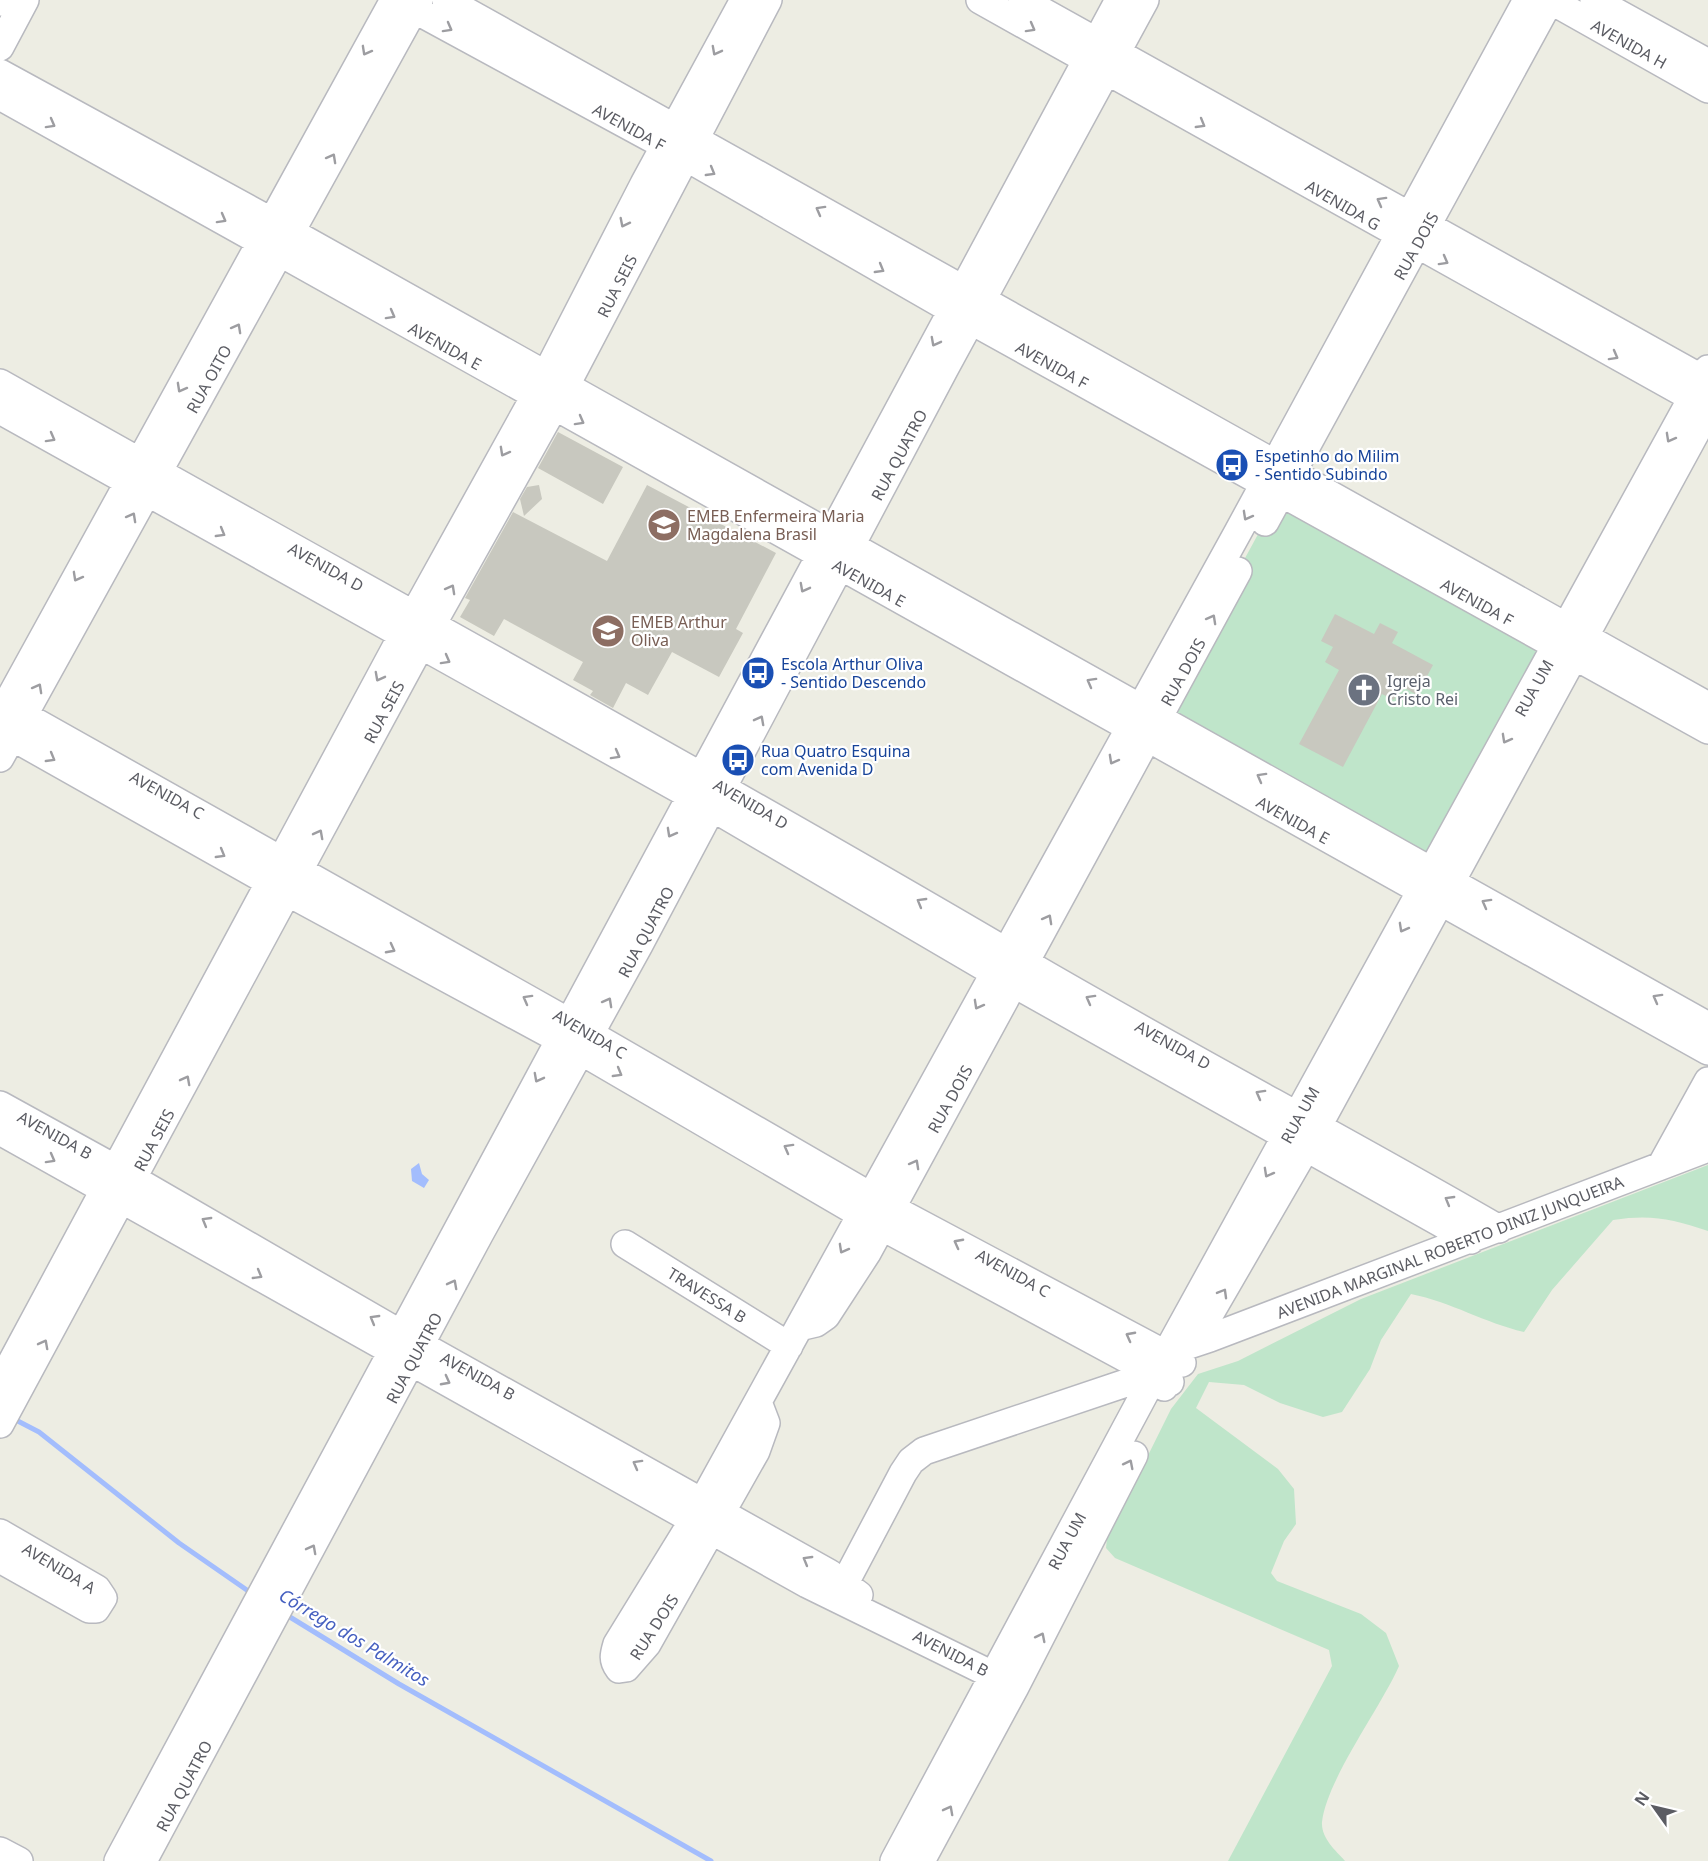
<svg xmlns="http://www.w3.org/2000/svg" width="1708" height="1861" font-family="'Noto Sans',sans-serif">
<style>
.green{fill:#bfe5ca}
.water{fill:#a3bdfd}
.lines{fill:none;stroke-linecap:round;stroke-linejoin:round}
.stream{stroke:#a3bdfd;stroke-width:5}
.building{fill:#c8c8bf}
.minor-casing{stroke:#b8b9bf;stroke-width:30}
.minor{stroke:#fff;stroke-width:27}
.oneway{stroke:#9d9da1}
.labels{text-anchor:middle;stroke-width:4.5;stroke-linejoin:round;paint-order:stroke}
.street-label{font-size:16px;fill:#5b5c63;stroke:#fff}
.transit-label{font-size:16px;fill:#164399;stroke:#fff;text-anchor:start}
.education-label{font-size:16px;fill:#785e54;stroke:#fff;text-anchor:start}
.worship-label{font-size:16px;fill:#5b616d;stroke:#fff;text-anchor:start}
.water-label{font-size:18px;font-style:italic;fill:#4660c0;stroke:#fff}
</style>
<rect width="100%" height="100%" fill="#edede3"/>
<path class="green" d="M 1281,492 L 1556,647 L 1433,872 L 1158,718 Z
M 1708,1165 L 1708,1231 C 1672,1219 1651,1214 1613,1220 L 1552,1290 L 1524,1332 C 1485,1323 1451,1302 1411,1294 L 1381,1340 L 1370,1369 L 1342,1412 L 1323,1417 L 1280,1403 L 1244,1385 L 1209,1382 L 1196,1408 L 1278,1469 L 1294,1489 L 1296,1524 L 1284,1541 L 1271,1573 L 1277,1581 L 1361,1614 L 1386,1633 L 1399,1666 C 1380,1709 1327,1779 1322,1822 C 1321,1838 1335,1850 1345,1861 L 1228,1861 L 1332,1666 L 1329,1650 L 1115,1558 L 1106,1548 L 1107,1538 L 1171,1409 L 1198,1374 L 1238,1361 L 1361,1299 Z"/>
<path class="water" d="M 419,1163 L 422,1174 L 429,1180 L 424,1188 L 412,1181 L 411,1169 Z"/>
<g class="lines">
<path class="stream" d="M 12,1418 L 39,1432 L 179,1543 L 254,1595
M 285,1614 L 399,1684 L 711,1861"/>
</g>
<path class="building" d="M 558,432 L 623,467 L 603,504 L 538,468 Z
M 539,485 L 542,499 L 524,516 L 520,499 L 527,487 Z
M 647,485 L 776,553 L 736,629 L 743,633 L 719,677 L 672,652 L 648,695 L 626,683 L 613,708 L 590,695 L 593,691 L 573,680 L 583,662 L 504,619 L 494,636 L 460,617 L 470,600 L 465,598 L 513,512 L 607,561 Z
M 1335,614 L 1374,634 L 1380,623 L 1398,632 L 1392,643 L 1433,665 L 1417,695 L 1401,686 L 1394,700 L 1382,694 L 1343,767 L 1299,744 L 1339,670 L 1325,662 L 1333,647 L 1321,641 Z"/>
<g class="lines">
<defs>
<path id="minor" d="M 397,0 L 684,156 L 952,310 L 1708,730
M 446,0 L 1708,706
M 980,0 L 1707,406
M 1022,0 L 1708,382
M 1550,0 L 1708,89
M 1594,0 L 1708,63
M 0,2 L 1,0
M 0,47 L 25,0
M 0,73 L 291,232 L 1708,1026
M 0,96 L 1708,1051
M 0,383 C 341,576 686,763 1024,962 C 1181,1054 1342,1138 1499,1229
M 0,410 L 713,808 L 995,973 L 1471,1240
M 1265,522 L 1550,0
M 0,702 L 590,1034 L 891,1208 L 1182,1363
M 0,716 L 394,0
M 0,730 L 287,892 L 581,1051 L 881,1226 L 1170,1382
M 0,758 L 419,0
M 0,1105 L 116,1169 L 401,1334 L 829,1573 L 859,1595
M 0,1131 L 807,1584 L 1009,1683
M 1689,1155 L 1708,1121
M 1661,1166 L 1708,1081
M 625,1244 L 789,1346
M 799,1327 L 816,1323 L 826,1316 L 867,1253 L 1238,571
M 1201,1329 L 1307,1146 L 1708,410
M 1184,1342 L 1192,1344 L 1210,1338 L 1708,1148
M 0,1384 L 402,636 L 535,396 L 644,184 L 744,0
M 758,1402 L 766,1423 L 756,1451 L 647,1644 L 626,1668 L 619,1669 C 612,1660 614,1654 617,1644 L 694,1519 L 703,1501 L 1238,532 L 1527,0
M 0,1424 L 420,646 L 565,387 L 768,0
M 0,1533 L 97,1589 L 103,1598 L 96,1609 L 89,1609 L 0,1559
M 837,1598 L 903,1473 L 911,1461 L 924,1451 L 1129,1382 L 1153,1381 L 1164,1387
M 0,1851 L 19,1861
M 118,1861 L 1119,0
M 143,1861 L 479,1235 L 639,945 L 945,368 L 1145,0
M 894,1861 L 1155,1374 L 1708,369
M 921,1861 L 1015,1687 L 1134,1455"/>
</defs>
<use href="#minor" class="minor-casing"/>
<use href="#minor" class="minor"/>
</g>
<defs><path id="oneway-chevron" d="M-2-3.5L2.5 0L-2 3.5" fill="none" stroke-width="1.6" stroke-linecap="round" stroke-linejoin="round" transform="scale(1.5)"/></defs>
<g class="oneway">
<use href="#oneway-chevron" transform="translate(448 28) rotate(29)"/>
<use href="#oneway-chevron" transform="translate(1031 28) rotate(29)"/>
<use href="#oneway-chevron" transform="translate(366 51) rotate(119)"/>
<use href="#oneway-chevron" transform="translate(716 51) rotate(118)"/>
<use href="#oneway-chevron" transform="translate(51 124) rotate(29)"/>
<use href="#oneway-chevron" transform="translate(1201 124) rotate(30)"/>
<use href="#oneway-chevron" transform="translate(332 158) rotate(-61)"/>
<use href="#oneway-chevron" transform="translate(711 172) rotate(30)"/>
<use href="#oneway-chevron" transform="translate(1381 201) rotate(-151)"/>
<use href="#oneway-chevron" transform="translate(820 210) rotate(-151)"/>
<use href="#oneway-chevron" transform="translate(222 219) rotate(29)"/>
<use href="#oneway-chevron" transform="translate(624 223) rotate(117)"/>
<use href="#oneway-chevron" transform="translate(1444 261) rotate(29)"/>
<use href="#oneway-chevron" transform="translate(880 269) rotate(30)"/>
<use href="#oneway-chevron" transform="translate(391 315) rotate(29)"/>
<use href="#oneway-chevron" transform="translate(237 328) rotate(-61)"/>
<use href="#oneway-chevron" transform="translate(935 342) rotate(118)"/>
<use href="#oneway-chevron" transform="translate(1614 356) rotate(29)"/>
<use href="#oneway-chevron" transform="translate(181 388) rotate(119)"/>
<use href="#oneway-chevron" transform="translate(580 421) rotate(29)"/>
<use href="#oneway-chevron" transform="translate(51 438) rotate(29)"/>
<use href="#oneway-chevron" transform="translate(1670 438) rotate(119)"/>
<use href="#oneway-chevron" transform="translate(504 452) rotate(119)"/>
<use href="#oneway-chevron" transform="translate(1247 516) rotate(119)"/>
<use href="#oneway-chevron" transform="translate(132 517) rotate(-61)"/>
<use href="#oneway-chevron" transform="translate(221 533) rotate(30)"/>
<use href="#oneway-chevron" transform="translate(77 577) rotate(119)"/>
<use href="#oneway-chevron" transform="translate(804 588) rotate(118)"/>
<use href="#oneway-chevron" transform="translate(451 589) rotate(-61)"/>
<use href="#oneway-chevron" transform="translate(1212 619) rotate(-61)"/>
<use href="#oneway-chevron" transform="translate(446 660) rotate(29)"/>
<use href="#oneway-chevron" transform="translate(379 677) rotate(118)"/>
<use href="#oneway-chevron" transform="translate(1091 682) rotate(-151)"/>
<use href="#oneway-chevron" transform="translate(38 688) rotate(-61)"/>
<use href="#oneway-chevron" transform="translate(760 720) rotate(-62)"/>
<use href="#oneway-chevron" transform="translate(1506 739) rotate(119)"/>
<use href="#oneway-chevron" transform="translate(616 755) rotate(29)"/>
<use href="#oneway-chevron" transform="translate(51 758) rotate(30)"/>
<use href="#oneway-chevron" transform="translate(1113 760) rotate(119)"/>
<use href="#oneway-chevron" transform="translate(1261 777) rotate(-151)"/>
<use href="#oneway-chevron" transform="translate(671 833) rotate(119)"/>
<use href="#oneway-chevron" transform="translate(319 834) rotate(-62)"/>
<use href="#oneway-chevron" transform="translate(221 854) rotate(30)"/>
<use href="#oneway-chevron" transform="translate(921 902) rotate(-150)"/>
<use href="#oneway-chevron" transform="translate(1486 903) rotate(-151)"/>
<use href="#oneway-chevron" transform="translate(1048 919) rotate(-61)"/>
<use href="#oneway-chevron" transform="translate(1403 928) rotate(119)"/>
<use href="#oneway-chevron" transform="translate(391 949) rotate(28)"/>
<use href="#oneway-chevron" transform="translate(1657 998) rotate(-151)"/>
<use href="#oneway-chevron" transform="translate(527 999) rotate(-151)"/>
<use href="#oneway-chevron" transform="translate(1090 999) rotate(-151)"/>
<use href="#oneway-chevron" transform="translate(608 1002) rotate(-61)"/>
<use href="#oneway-chevron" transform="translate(978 1005) rotate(119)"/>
<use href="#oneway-chevron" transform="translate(618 1073) rotate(30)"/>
<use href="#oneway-chevron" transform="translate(538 1078) rotate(118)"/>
<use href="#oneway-chevron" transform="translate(186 1080) rotate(-62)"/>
<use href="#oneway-chevron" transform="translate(1260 1094) rotate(-151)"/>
<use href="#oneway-chevron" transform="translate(788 1148) rotate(-151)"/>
<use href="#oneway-chevron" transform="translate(51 1159) rotate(29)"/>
<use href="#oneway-chevron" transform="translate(915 1164) rotate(-61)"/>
<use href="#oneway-chevron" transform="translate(1268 1173) rotate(119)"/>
<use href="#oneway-chevron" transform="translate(1449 1200) rotate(-150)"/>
<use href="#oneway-chevron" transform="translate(206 1221) rotate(-150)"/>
<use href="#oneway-chevron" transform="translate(958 1243) rotate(-152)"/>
<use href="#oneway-chevron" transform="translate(843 1249) rotate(119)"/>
<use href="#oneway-chevron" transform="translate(258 1275) rotate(30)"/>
<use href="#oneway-chevron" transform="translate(453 1284) rotate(-62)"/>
<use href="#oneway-chevron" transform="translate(1223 1293) rotate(-60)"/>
<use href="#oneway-chevron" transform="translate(374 1319) rotate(-150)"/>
<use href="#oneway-chevron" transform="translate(1130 1336) rotate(-152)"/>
<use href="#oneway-chevron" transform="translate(44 1344) rotate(-62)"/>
<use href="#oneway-chevron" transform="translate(446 1381) rotate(28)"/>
<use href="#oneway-chevron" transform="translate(637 1464) rotate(-151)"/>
<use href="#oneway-chevron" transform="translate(1129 1464) rotate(-63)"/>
<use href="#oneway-chevron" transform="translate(312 1549) rotate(-62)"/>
<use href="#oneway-chevron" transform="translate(807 1560) rotate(-150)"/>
<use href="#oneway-chevron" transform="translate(1041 1637) rotate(-63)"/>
<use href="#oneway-chevron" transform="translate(949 1810) rotate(-62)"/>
</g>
<defs>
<symbol id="bus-disc" viewBox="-11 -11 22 22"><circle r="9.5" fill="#1a4fb4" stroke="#fff"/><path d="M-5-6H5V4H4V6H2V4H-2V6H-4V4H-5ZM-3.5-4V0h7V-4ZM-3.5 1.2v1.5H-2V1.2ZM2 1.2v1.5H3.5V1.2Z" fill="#fff"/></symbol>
<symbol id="school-disc" viewBox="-11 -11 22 22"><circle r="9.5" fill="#8d6e63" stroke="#fff"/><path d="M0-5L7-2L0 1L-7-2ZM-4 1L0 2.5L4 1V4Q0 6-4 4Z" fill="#fff"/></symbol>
<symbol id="church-disc" viewBox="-11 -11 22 22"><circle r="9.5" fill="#6b7280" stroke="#fff"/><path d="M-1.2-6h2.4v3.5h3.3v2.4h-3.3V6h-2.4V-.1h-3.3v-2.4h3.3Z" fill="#fff"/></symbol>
</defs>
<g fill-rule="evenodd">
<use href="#bus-disc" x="1213" y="446" width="38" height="38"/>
<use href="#school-disc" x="645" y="506" width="38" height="38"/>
<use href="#school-disc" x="589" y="612" width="38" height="38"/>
<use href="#bus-disc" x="739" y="654" width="38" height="38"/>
<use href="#church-disc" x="1345" y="671" width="38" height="38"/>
<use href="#bus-disc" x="719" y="741" width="38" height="38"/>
</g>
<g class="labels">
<g class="street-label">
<text transform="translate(1629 44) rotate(29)" y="6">AVENIDA H</text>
<text transform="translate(629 127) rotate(29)" y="6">AVENIDA F</text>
<text transform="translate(1343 205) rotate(30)" y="6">AVENIDA G</text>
<text transform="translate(1416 246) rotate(-61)" y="6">RUA DOIS</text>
<text transform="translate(617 286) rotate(-63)" y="6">RUA SEIS</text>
<text transform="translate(445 346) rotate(29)" y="6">AVENIDA E</text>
<text transform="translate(1052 365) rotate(29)" y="6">AVENIDA F</text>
<text transform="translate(209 379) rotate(-61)" y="6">RUA OITO</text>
<text transform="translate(899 455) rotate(-62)" y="6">RUA QUATRO</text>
<text transform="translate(326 567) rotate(29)" y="6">AVENIDA D</text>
<text transform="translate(869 583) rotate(29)" y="6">AVENIDA E</text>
<text transform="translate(1477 602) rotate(29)" y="6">AVENIDA F</text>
<text transform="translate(1183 672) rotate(-61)" y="6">RUA DOIS</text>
<text transform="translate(1534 688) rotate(-61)" y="6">RUA UM</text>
<text transform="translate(384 712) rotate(-62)" y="6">RUA SEIS</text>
<text transform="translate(167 795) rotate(29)" y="6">AVENIDA C</text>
<text transform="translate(751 804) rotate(30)" y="6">AVENIDA D</text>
<text transform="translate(1293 820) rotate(29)" y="6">AVENIDA E</text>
<text transform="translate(646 932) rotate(-62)" y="6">RUA QUATRO</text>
<text transform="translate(590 1034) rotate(30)" y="6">AVENIDA C</text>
<text transform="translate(1173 1045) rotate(29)" y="6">AVENIDA D</text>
<text transform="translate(950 1099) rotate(-61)" y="6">RUA DOIS</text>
<text transform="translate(1300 1115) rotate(-61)" y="6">RUA UM</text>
<text transform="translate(55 1135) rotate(29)" y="6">AVENIDA B</text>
<text transform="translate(154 1140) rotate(-62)" y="6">RUA SEIS</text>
<text transform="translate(1450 1247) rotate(-21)" y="6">AVENIDA MARGINAL ROBERTO DINIZ JUNQUEIRA</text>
<text transform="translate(1013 1273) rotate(29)" y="6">AVENIDA C</text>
<text transform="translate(707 1295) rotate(32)" y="6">TRAVESSA B</text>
<text transform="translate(414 1358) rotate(-62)" y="6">RUA QUATRO</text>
<text transform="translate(478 1376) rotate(29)" y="6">AVENIDA B</text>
<text transform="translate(1067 1541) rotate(-62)" y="6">RUA UM</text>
<text transform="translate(59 1568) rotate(31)" y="6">AVENIDA A</text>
<text transform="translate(654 1627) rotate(-57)" y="6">RUA DOIS</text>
<text transform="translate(951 1653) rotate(27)" y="6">AVENIDA B</text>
<text transform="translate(184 1786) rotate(-62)" y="6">RUA QUATRO</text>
</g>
<g class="transit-label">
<text x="1255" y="462">Espetinho do Milim<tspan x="1255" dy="18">- Sentido Subindo</tspan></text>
<text x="781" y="670">Escola Arthur Oliva<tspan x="781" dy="18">- Sentido Descendo</tspan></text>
<text x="761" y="757">Rua Quatro Esquina<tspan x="761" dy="18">com Avenida D</tspan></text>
</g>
<g class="education-label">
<text x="687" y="522">EMEB Enfermeira Maria<tspan x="687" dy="18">Magdalena Brasil</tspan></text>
<text x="631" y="628">EMEB Arthur<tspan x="631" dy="18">Oliva</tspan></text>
</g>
<g class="worship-label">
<text x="1387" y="687">Igreja<tspan x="1387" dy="18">Cristo Rei</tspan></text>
</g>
<g class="water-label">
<text transform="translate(354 1638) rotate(31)" y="6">Córrego dos Palmitos</text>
</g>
</g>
<g transform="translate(1654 1807) rotate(304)" stroke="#ffffff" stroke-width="4.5" paint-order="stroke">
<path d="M0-4.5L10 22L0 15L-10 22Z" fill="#5b5c63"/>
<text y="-9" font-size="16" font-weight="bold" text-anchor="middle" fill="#5b5c63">N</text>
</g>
</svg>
